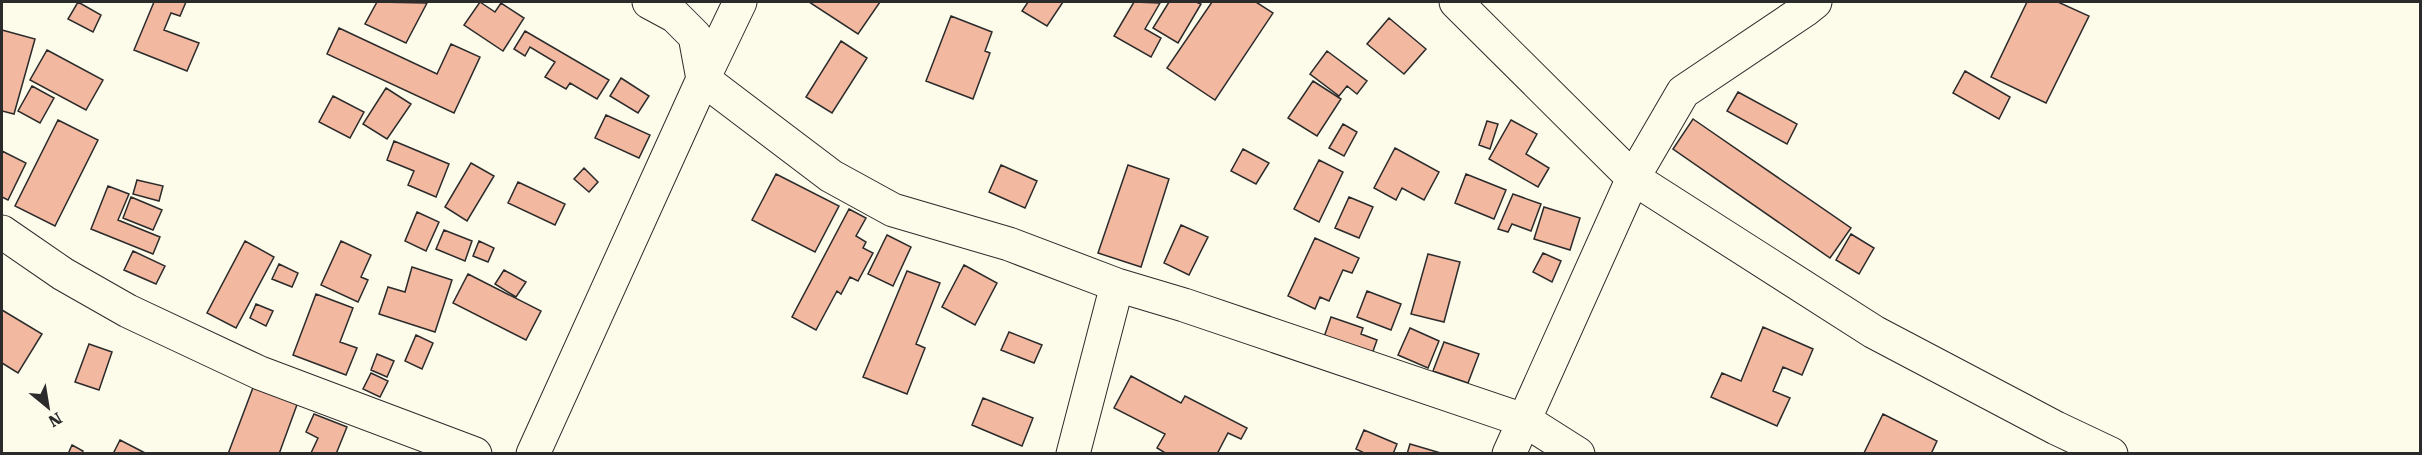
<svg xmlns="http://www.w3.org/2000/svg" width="2422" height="455" font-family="'Roboto Serif',serif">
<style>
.building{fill:#f2b8a0;stroke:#2b2b2b;stroke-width:1.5}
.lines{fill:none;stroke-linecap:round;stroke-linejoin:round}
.street-casing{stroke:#2b2b2b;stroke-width:35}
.street{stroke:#fdfbea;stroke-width:33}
</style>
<rect width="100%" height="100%" fill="#fdfbea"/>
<path class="building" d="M 78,2 L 101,15 L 93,32 L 68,19 Z
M 154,2 L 186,2 L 180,16 L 171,13 L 164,30 L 199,43 L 187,71 L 134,50 Z
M 377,2 L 427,3 L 406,43 L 365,24 Z
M 480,2 L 495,12 L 501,3 L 524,18 L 503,51 L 464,25 Z
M 809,2 L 880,2 L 858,34 Z
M 1028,2 L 1063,2 L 1047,26 L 1022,11 Z
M 1134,2 L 1160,3 L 1145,29 L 1161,38 L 1151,57 L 1114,36 Z
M 1169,2 L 1196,2 L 1201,4 L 1178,43 L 1153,28 Z
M 1212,2 L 1256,2 L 1273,13 L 1215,100 L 1167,68 Z
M 2027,2 L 2058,2 L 2089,16 L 2046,103 L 1991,77 Z
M 951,16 L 992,32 L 985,51 L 990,53 L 973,99 L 926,81 Z
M 1389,18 L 1426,49 L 1404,74 L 1367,44 Z
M 339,28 L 437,74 L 451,44 L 480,57 L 454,113 L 327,54 Z
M 2,30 L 35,39 L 14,114 L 2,111 Z
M 525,31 L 609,80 L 597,99 L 570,83 L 566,89 L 545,77 L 555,62 L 530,47 L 525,56 L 514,49 Z
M 841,41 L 867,58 L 832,113 L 806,97 Z
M 47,50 L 103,80 L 86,110 L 30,80 Z
M 1327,51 L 1367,81 L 1357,94 L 1347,86 L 1339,96 L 1310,74 Z
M 1965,71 L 2010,97 L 1999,119 L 1953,93 Z
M 621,78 L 649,96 L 638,113 L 610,96 Z
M 1313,81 L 1341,99 L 1317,136 L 1288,118 Z
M 32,86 L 54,98 L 40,123 L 18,111 Z
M 386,88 L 411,104 L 387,139 L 363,124 Z
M 1738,92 L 1797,124 L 1787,144 L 1727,111 Z
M 333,96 L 364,112 L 350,138 L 319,122 Z
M 606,115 L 650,135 L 639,158 L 595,138 Z
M 1693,119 L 1851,228 L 1830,258 L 1673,149 Z
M 58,120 L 98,140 L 55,226 L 15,206 Z
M 1511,120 L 1537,134 L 1526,154 L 1549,168 L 1538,187 L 1489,159 Z
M 1487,121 L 1498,124 L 1490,149 L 1479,145 Z
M 1343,124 L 1357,132 L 1344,156 L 1329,148 Z
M 394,141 L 449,164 L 436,197 L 408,185 L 414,171 L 387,160 Z
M 1395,148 L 1439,172 L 1424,200 L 1402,188 L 1396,200 L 1374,188 Z
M 1243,149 L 1269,163 L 1256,184 L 1231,171 Z
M 2,151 L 26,163 L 8,200 L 2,197 Z
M 1319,160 L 1343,172 L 1319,222 L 1294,209 Z
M 471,163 L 494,176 L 467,221 L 445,207 Z
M 1001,165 L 1037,181 L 1025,208 L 989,192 Z
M 1128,165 L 1169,179 L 1141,267 L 1098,253 Z
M 584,168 L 598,182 L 589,192 L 574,179 Z
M 776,174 L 839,206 L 815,252 L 752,220 Z
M 1466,174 L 1506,190 L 1494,219 L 1455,203 Z
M 137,180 L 163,186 L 159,201 L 133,194 Z
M 518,182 L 565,204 L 555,225 L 508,203 Z
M 108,186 L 129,194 L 118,220 L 160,237 L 153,254 L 91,229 Z
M 1513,194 L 1541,204 L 1531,231 L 1512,224 L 1508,232 L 1498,229 Z
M 131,197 L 162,210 L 153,230 L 123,218 Z
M 1349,197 L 1373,207 L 1359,238 L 1335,228 Z
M 1544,207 L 1580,218 L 1570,250 L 1534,239 Z
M 849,209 L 866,218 L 856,236 L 866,242 L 863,248 L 873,253 L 858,281 L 850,277 L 841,294 L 837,291 L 816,330 L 792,317 Z
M 417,212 L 439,222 L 426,251 L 405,241 Z
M 1181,225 L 1208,237 L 1189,275 L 1164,263 Z
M 444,230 L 472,241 L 465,261 L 436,249 Z
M 1851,234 L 1874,248 L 1859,274 L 1836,260 Z
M 887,235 L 911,247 L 893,286 L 868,274 Z
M 1315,238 L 1359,258 L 1352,273 L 1343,270 L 1329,301 L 1320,297 L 1315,309 L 1288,296 Z
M 245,241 L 274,257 L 236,328 L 207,313 Z
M 341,241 L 371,255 L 361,277 L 368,280 L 358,302 L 321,285 Z
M 479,241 L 494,248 L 488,262 L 473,256 Z
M 133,251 L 165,266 L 156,284 L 124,270 Z
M 1543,253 L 1561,261 L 1552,282 L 1533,272 Z
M 1428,254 L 1460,262 L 1444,322 L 1411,314 Z
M 279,264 L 298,273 L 292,287 L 272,279 Z
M 964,265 L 997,283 L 975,325 L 942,307 Z
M 412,267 L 452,280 L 435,332 L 379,314 L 388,287 L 405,292 Z
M 504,270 L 526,282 L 516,297 L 495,284 Z
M 907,271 L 940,283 L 916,344 L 925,348 L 907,394 L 863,377 Z
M 468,274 L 541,311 L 526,340 L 453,303 Z
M 1367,291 L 1401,304 L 1391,330 L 1357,317 Z
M 316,294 L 353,308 L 340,342 L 357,348 L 346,375 L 293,355 Z
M 256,304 L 273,311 L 266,326 L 250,318 Z
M 2,310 L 42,334 L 18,373 L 2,363 Z
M 1331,317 L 1363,328 L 1361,334 L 1377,340 L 1372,354 L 1324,337 Z
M 1763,327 L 1813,349 L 1802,375 L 1783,367 L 1773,391 L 1790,398 L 1777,426 L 1711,397 L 1722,373 L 1741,381 Z
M 1410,328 L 1439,341 L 1428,368 L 1398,355 Z
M 1009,332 L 1042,345 L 1034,363 L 1001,350 Z
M 416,335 L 433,343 L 422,369 L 405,361 Z
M 1444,342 L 1479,354 L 1468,383 L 1433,371 Z
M 89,344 L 112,352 L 99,390 L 75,382 Z
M 377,354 L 394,361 L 387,377 L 371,370 Z
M 371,373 L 388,381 L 380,397 L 363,389 Z
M 1131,376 L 1181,403 L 1185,396 L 1247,428 L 1241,439 L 1228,433 L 1217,454 L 1167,454 L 1157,448 L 1165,434 L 1114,408 Z
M 254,385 L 298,402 L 279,454 L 228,454 Z
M 983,398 L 1033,418 L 1022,446 L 972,425 Z
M 314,414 L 347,427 L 336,454 L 311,453 L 318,438 L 306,432 Z
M 1883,414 L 1937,441 L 1931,454 L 1864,453 Z
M 1364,430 L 1397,444 L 1393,454 L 1366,454 L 1356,449 Z
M 120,440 L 147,454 L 113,454 Z
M 1410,444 L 1444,454 L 1407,454 Z
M 72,445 L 83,451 L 81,454 L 68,454 Z"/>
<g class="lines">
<defs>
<path id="street" d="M 649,2 L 675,16 L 695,36 L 703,79 L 831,176 L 893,210 L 1009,244 L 1117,285 L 1184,305 L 1526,421 L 1578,454
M 1456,2 L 1633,178 L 1874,332 L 2056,428 L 2111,454
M 2,232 L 63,274 L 128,311 L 260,373 L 475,454
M 533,454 L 703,79 L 740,2
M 1073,454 L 1117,285
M 1509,454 L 1633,178 L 1683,92 L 1805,10 L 1815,2"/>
</defs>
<use href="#street" class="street-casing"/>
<use href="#street" class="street"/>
</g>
<rect width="2422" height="455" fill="none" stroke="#2b2b2b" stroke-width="6"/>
<g transform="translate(48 407) rotate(150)" stroke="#fdfbea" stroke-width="4.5" paint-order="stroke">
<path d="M0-4.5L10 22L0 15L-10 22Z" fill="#2b2b2b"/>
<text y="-9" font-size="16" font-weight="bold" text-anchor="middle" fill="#2b2b2b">N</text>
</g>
</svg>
